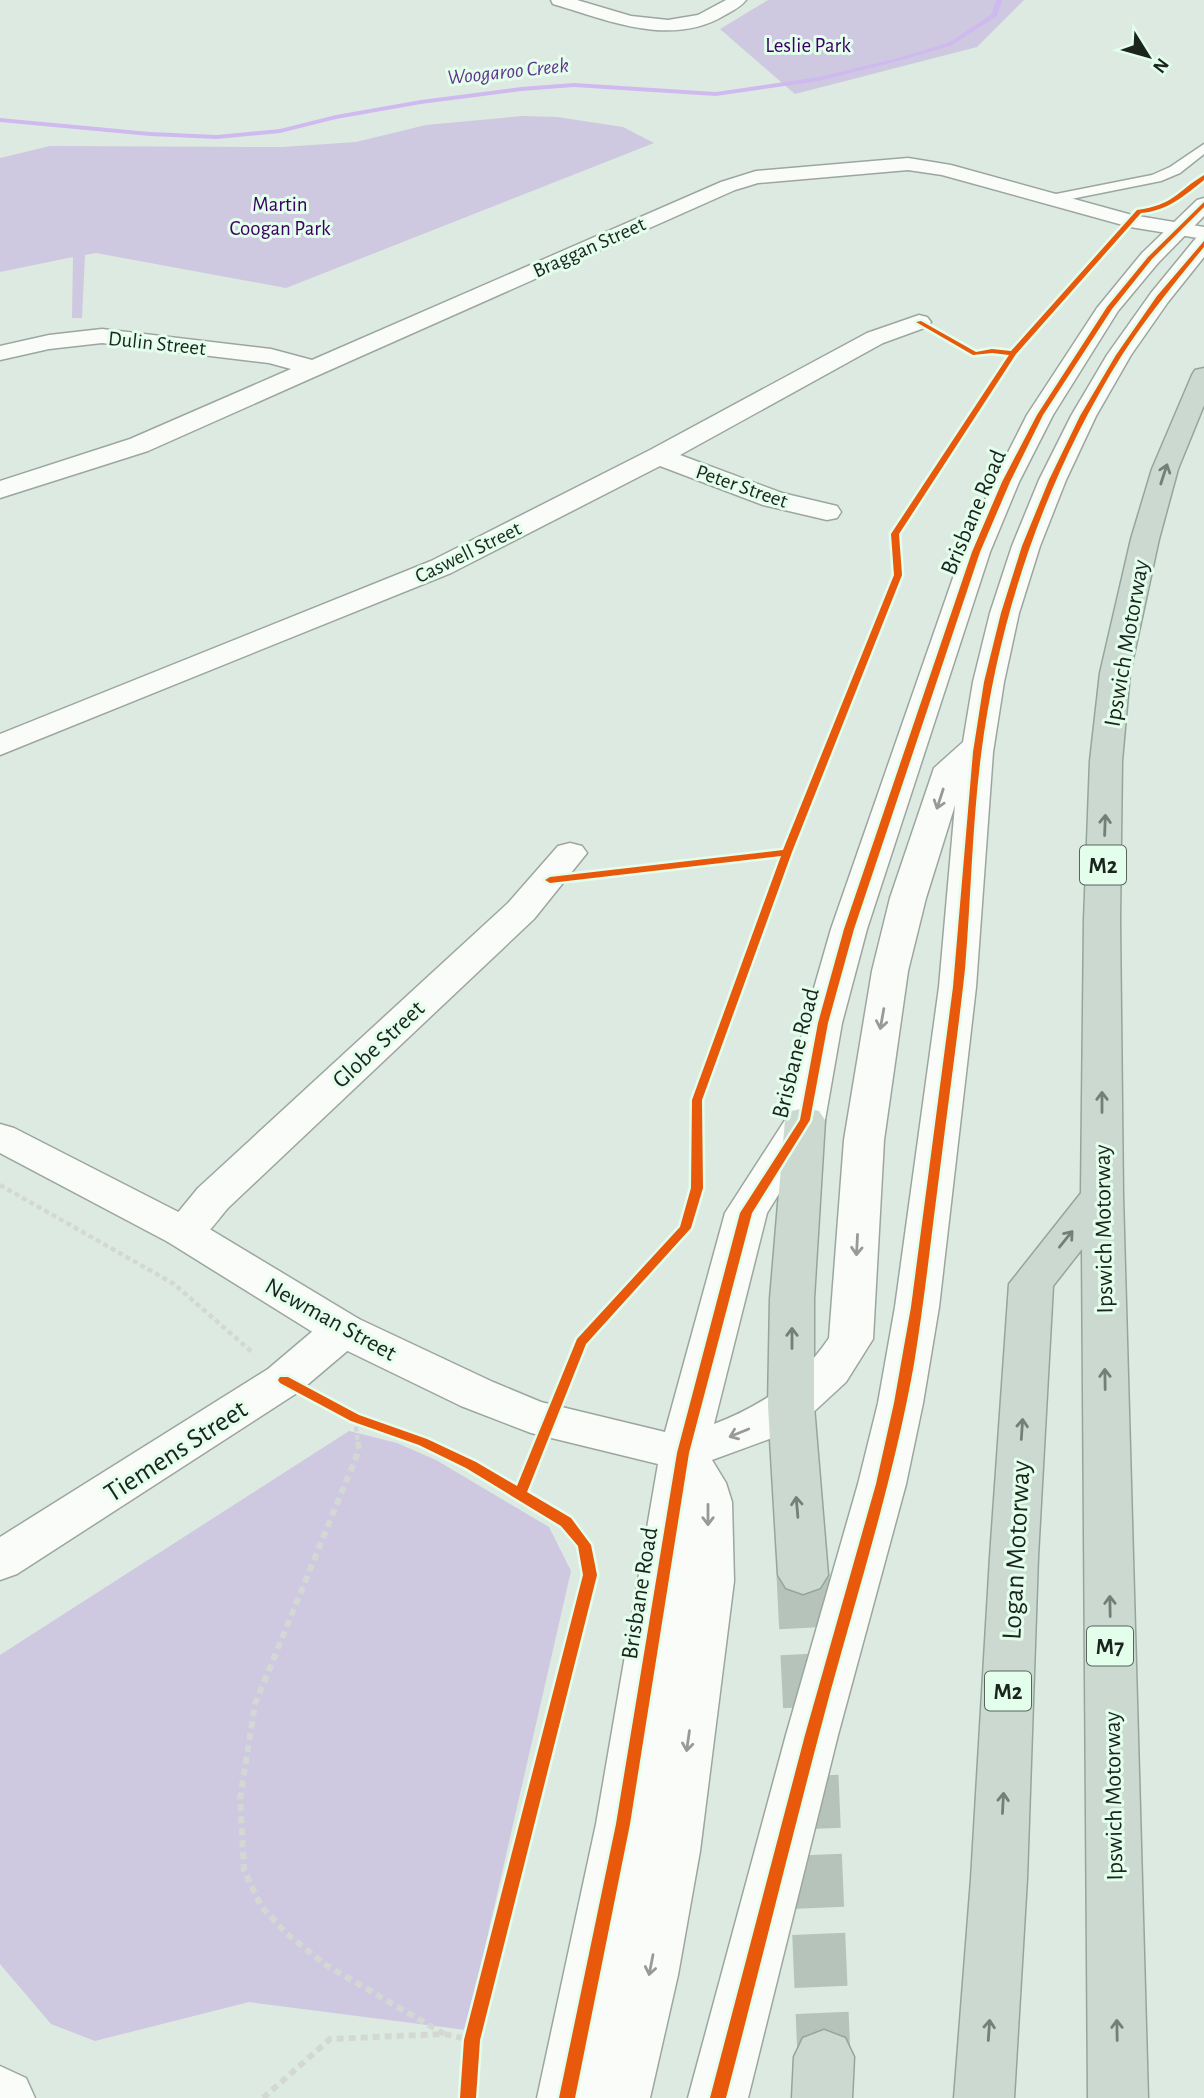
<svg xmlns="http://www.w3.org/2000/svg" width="1204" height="2098" font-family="'Alegreya Sans',sans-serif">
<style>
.green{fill:#cec8e0}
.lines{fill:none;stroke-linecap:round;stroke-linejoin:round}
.stream{fill:#cfbaf0;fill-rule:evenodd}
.highway-tunnel{stroke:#b6c3ba;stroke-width:53;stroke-dasharray:53 26;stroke-linecap:butt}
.lane-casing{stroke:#9ca69f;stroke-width:3}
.street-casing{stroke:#9ca69f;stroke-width:3}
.secondary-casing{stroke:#9ca69f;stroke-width:3}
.highway-casing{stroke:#94a69b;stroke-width:3}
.path-far1{stroke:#d4d8d5;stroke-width:4.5;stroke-dasharray:5 3.5;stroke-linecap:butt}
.path{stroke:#d4d8d5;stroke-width:6;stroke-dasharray:7 5;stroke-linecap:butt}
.lane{fill:#fafcfa;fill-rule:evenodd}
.street{fill:#fafcfa;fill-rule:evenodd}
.secondary{fill:#fafcfa;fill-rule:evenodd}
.highway{fill:#cbd9d1;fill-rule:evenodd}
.cycleway-casing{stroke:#e4feec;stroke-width:5}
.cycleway{fill:#e8590c;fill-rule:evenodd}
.oneway{stroke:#737f78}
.oneway2{stroke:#969b97}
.labels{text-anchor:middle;stroke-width:6;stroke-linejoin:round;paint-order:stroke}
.far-park-label{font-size:21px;fill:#3b0162;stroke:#e4feec}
.far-water-label{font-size:21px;font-style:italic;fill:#60328e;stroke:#e4feec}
.far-street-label{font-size:21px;fill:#1b251e;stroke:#e4feec}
.shield{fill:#e4feec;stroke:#57665c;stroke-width:2}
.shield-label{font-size:23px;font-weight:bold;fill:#1b251e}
.street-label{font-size:24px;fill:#1b251e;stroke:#e4feec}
.near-street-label{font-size:28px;fill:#1b251e;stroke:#e4feec}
</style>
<rect width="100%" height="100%" fill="#ddeae1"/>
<path class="green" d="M 768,0 L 1024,0 L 977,47 L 795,94 L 720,29 Z
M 522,116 L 557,117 L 623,127 L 654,143 L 286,288 L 96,253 L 85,255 L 82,318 L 72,318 L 73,257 L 0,272 L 0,158 L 50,146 L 283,147 L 356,142 L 426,125 Z
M 349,1431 L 397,1443 L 436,1460 L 549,1527 L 571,1571 L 466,2030 L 249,2002 L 95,2041 L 51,2024 L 0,1964 L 0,1655 Z"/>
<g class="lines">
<path class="stream" d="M 996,0 L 1002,0 L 997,16 L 952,45 L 902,60 L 819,81 L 716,96 L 574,87 L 521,91 L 421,104 L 336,119 L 280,133 L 217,139 L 150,136 L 0,122 L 0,118 L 150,132 L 217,135 L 280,129 L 336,115 L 421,100 L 521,87 L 574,83 L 716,92 L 819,77 L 898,58 L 948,43 L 992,14 Z"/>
<path class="highway-tunnel" d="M 803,1575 L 810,1715
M 812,1776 L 824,2057"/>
<defs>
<path id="lane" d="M 1204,144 L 1204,154 L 1180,173 L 1161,181 L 1051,203 L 1044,199 L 1051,195 L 1152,175 L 1170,167 Z"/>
<path id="street" d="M 551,0 L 577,0 L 631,16 L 668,20 L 698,15 L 726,0 L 746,0 C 741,7 732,11 725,15 C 671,48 607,20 553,4 Z
M 908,158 L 951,165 L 1132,215 L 1204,227 L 1204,239 L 1130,227 L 942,175 L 908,170 L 758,183 L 735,190 L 148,451 L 0,498 L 0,481 L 130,439 L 291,369 L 269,363 L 102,343 L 49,349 L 0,360 L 0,346 L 49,335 L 102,329 L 271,349 L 312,360 L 721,182 L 756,171 Z
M 919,315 L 927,317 L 931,322 L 927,327 L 883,343 L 680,455 L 782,493 L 837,506 L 841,512 L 837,518 L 827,520 L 763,505 L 660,466 L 451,573 L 0,755 L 0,734 L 431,561 L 650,450 L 867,333 Z
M 570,843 L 582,846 L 587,853 L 534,919 L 228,1208 C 209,1230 200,1251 168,1242 L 162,1232 L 198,1188 L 508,903 L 558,846 Z
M 343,1315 L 359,1319 L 365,1330 L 359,1341 L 300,1391 L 17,1574 L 0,1580 L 0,1537 L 268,1369 L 327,1319 Z
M 0,2066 L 26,2078 L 35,2098 L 0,2098 Z"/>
<path id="secondary" d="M 1204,198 L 1204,216 L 1158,263 L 1118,311 L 1053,415 L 1019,482 L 990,552 L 867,929 L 842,1023 L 825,1120 L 767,1213 L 714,1424 C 761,1406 801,1380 829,1338 L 844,1140 L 872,971 L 890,898 L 934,768 L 963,742 L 973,682 L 990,613 L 1012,546 L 1039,480 L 1071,416 L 1107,355 L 1151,293 L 1196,238 L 1204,236 L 1204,257 L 1168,302 L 1131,355 L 1096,416 L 1066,480 L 1040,546 L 1019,613 L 1004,682 L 993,752 L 976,987 L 939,1307 L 923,1403 L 906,1484 L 838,1735 L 748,2098 L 688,2098 L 786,1735 L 858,1484 L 878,1403 L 895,1307 L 939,987 L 955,805 L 926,898 L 908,971 L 884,1140 L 873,1339 L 846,1382 L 807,1418 L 772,1438 L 712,1460 L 726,1483 L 732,1502 L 734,1581 L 700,1851 L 678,1975 L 650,2098 L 537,2098 L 596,1824 L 658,1464 L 531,1433 L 461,1406 L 327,1341 L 168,1242 L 0,1153 L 0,1124 L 14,1128 L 198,1222 L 359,1319 L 493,1382 L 541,1402 L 665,1432 L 725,1213 L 785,1120 L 804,1023 L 831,929 L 962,552 L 993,482 L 1027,415 L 1097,308 L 1142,253 L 1197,200 Z"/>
<path id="highway" d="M 1204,368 L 1204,405 L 1178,469 L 1159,539 L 1130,673 L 1122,761 L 1120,920 L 1123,1195 L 1148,2098 L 1088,2098 L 1082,1249 L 1053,1286 L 1038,1557 L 1027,1879 L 1014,2098 L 954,2098 L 971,1879 L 990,1557 L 1009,1284 L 1081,1193 L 1084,920 L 1090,761 L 1100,673 L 1131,539 L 1152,469 L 1192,375 L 1195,370 Z
M 805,1108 L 819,1111 L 825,1120 L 814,1299 L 814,1406 L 828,1575 L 820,1588 L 803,1594 L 786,1588 L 778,1575 L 768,1406 L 770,1299 L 785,1120 L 791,1111 Z
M 824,2030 L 845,2038 L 854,2057 L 852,2098 L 792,2098 L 794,2057 L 803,2038 Z"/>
</defs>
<use href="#lane" class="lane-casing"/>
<use href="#street" class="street-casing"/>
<use href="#secondary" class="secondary-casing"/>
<use href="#highway" class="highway-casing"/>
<path class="path-far1" d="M 0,1185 L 174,1284 L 252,1352
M 355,1418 L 358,1444"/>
<path class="path" d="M 358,1442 L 359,1450 L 255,1704 L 240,1799 L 244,1870 L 261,1906 L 287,1934 L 326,1965 L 444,2034
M 263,2098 L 330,2039 L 444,2034 L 472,2040"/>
<use href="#lane" class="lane"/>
<use href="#street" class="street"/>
<use href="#secondary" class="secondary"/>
<use href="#highway" class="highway"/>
<defs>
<path id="cycleway" d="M 1204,175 L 1204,180 C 1184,196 1167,211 1141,213 L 1016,354 L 899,534 L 902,575 L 792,852 L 702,1100 L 703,1188 L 691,1228 L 586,1344 L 527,1492 L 571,1518 L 591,1545 L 597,1575 L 480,2040 L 476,2098 L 460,2098 L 464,2040 L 583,1575 L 578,1546 L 561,1526 L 466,1468 L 419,1445 L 351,1421 L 280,1383 L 278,1380 L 280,1377 L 288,1377 L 359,1415 L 427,1439 L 476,1462 L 517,1486 L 577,1339 L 680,1227 L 691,1188 L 692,1100 L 781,856 L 550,883 L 545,880 L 550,877 L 783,850 L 894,575 L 891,534 L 1009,355 L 992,353 L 973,355 L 916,322 L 921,321 L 976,352 L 992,349 L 1011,351 L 1137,210 C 1174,205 1176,192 1204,175 Z
M 1204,202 L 1204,207 L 1152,259 L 1112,309 L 1043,415 L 1010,482 L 980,552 L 854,929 L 828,1023 L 810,1120 L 752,1213 L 689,1453 L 630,1824 L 575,2098 L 559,2098 L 616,1824 L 677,1453 L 740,1213 L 800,1120 L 818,1023 L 844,929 L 972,552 L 1002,482 L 1037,415 L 1107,307 L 1148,257 Z
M 1204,241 L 1204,247 C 1175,282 1147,317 1122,355 C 1046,476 999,614 981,755 C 972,826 971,898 965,969 C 958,1033 949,1097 941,1161 C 932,1229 925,1297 914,1364 C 894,1476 860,1584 830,1693 C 794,1828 761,1963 726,2098 L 710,2098 L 805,1735 L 876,1484 L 894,1403 L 911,1307 L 953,987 L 973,752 L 984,682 L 1001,613 L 1022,546 L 1049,480 L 1080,416 L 1116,355 L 1157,296 Z"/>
</defs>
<use href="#cycleway" class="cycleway-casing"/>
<use href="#cycleway" class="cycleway"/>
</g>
<defs><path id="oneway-shaft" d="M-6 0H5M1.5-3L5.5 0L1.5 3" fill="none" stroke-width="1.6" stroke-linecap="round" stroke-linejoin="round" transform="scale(1.75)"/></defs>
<g class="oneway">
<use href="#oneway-shaft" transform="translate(1164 474) rotate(-72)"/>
<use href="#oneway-shaft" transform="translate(1105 825) rotate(-88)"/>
<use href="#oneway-shaft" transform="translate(1102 1102) rotate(-90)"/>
<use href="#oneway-shaft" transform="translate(1066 1239) rotate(-51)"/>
<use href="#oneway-shaft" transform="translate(792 1338) rotate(-90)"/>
<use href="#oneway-shaft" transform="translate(1105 1379) rotate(-91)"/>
<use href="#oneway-shaft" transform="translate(1022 1429) rotate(-86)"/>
<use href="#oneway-shaft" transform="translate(797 1507) rotate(-95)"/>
<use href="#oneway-shaft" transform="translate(1110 1606) rotate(-91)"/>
<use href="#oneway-shaft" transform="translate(1003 1803) rotate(-87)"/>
<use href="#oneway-shaft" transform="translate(989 2030) rotate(-86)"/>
<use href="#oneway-shaft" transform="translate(1117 2030) rotate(-91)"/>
</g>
<g class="oneway2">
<use href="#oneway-shaft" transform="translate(940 799) rotate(108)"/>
<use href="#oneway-shaft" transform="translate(882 1019) rotate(100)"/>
<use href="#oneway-shaft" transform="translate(857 1245) rotate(93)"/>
<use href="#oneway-shaft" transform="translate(739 1433) rotate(158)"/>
<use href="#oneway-shaft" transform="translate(708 1515) rotate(90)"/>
<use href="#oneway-shaft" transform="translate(688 1741) rotate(98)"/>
<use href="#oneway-shaft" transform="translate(651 1965) rotate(101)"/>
</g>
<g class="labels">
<g class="far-park-label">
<text x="808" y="52">Leslie Park</text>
<text x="280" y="211">Martin<tspan x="280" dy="24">Coogan Park</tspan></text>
</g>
<g class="far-water-label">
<text transform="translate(508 71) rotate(-6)" y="7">Woogaroo Creek</text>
</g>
<g class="far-street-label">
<text transform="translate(589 247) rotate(-24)" y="7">Braggan Street</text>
<text transform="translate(157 343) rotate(6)" y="7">Dulin Street</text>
<text transform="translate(742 486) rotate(19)" y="7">Peter Street</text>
<text transform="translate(468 552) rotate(-26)" y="7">Caswell Street</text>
</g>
<g class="shield">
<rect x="1080" y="845.5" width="46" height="39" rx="5"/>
<rect x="1087" y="1626.5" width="46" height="39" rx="5"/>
<rect x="985" y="1671.5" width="46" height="39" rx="5"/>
</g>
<g class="shield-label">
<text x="1103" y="873">M2</text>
<text x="1110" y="1654">M7</text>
<text x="1008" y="1699">M2</text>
</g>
<g class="street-label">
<text transform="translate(973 512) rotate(-67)" y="8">Brisbane Road</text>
<text transform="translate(1126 643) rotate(-80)" y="8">Ipswich Motorway</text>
<text transform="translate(378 1044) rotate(-43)" y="8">Globe Street</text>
<text transform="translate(795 1053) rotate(-76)" y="8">Brisbane Road</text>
<text transform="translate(1103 1229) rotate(-91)" y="8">Ipswich Motorway</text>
<text transform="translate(331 1319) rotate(29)" y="8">Newman Street</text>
<text transform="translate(639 1593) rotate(-81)" y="8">Brisbane Road</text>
<text transform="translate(1113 1796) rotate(-91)" y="8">Ipswich Motorway</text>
</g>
<g class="near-street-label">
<text transform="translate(175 1450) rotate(-33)" y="10">Tiemens Street</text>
<text transform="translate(1015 1550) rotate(-87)" y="10">Logan Motorway</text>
</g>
</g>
<g transform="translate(1148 56) rotate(127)" stroke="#e4feec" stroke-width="5" paint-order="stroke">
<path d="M0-5L12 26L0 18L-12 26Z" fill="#1b251e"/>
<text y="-10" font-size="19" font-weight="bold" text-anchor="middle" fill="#1b251e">N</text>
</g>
</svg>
